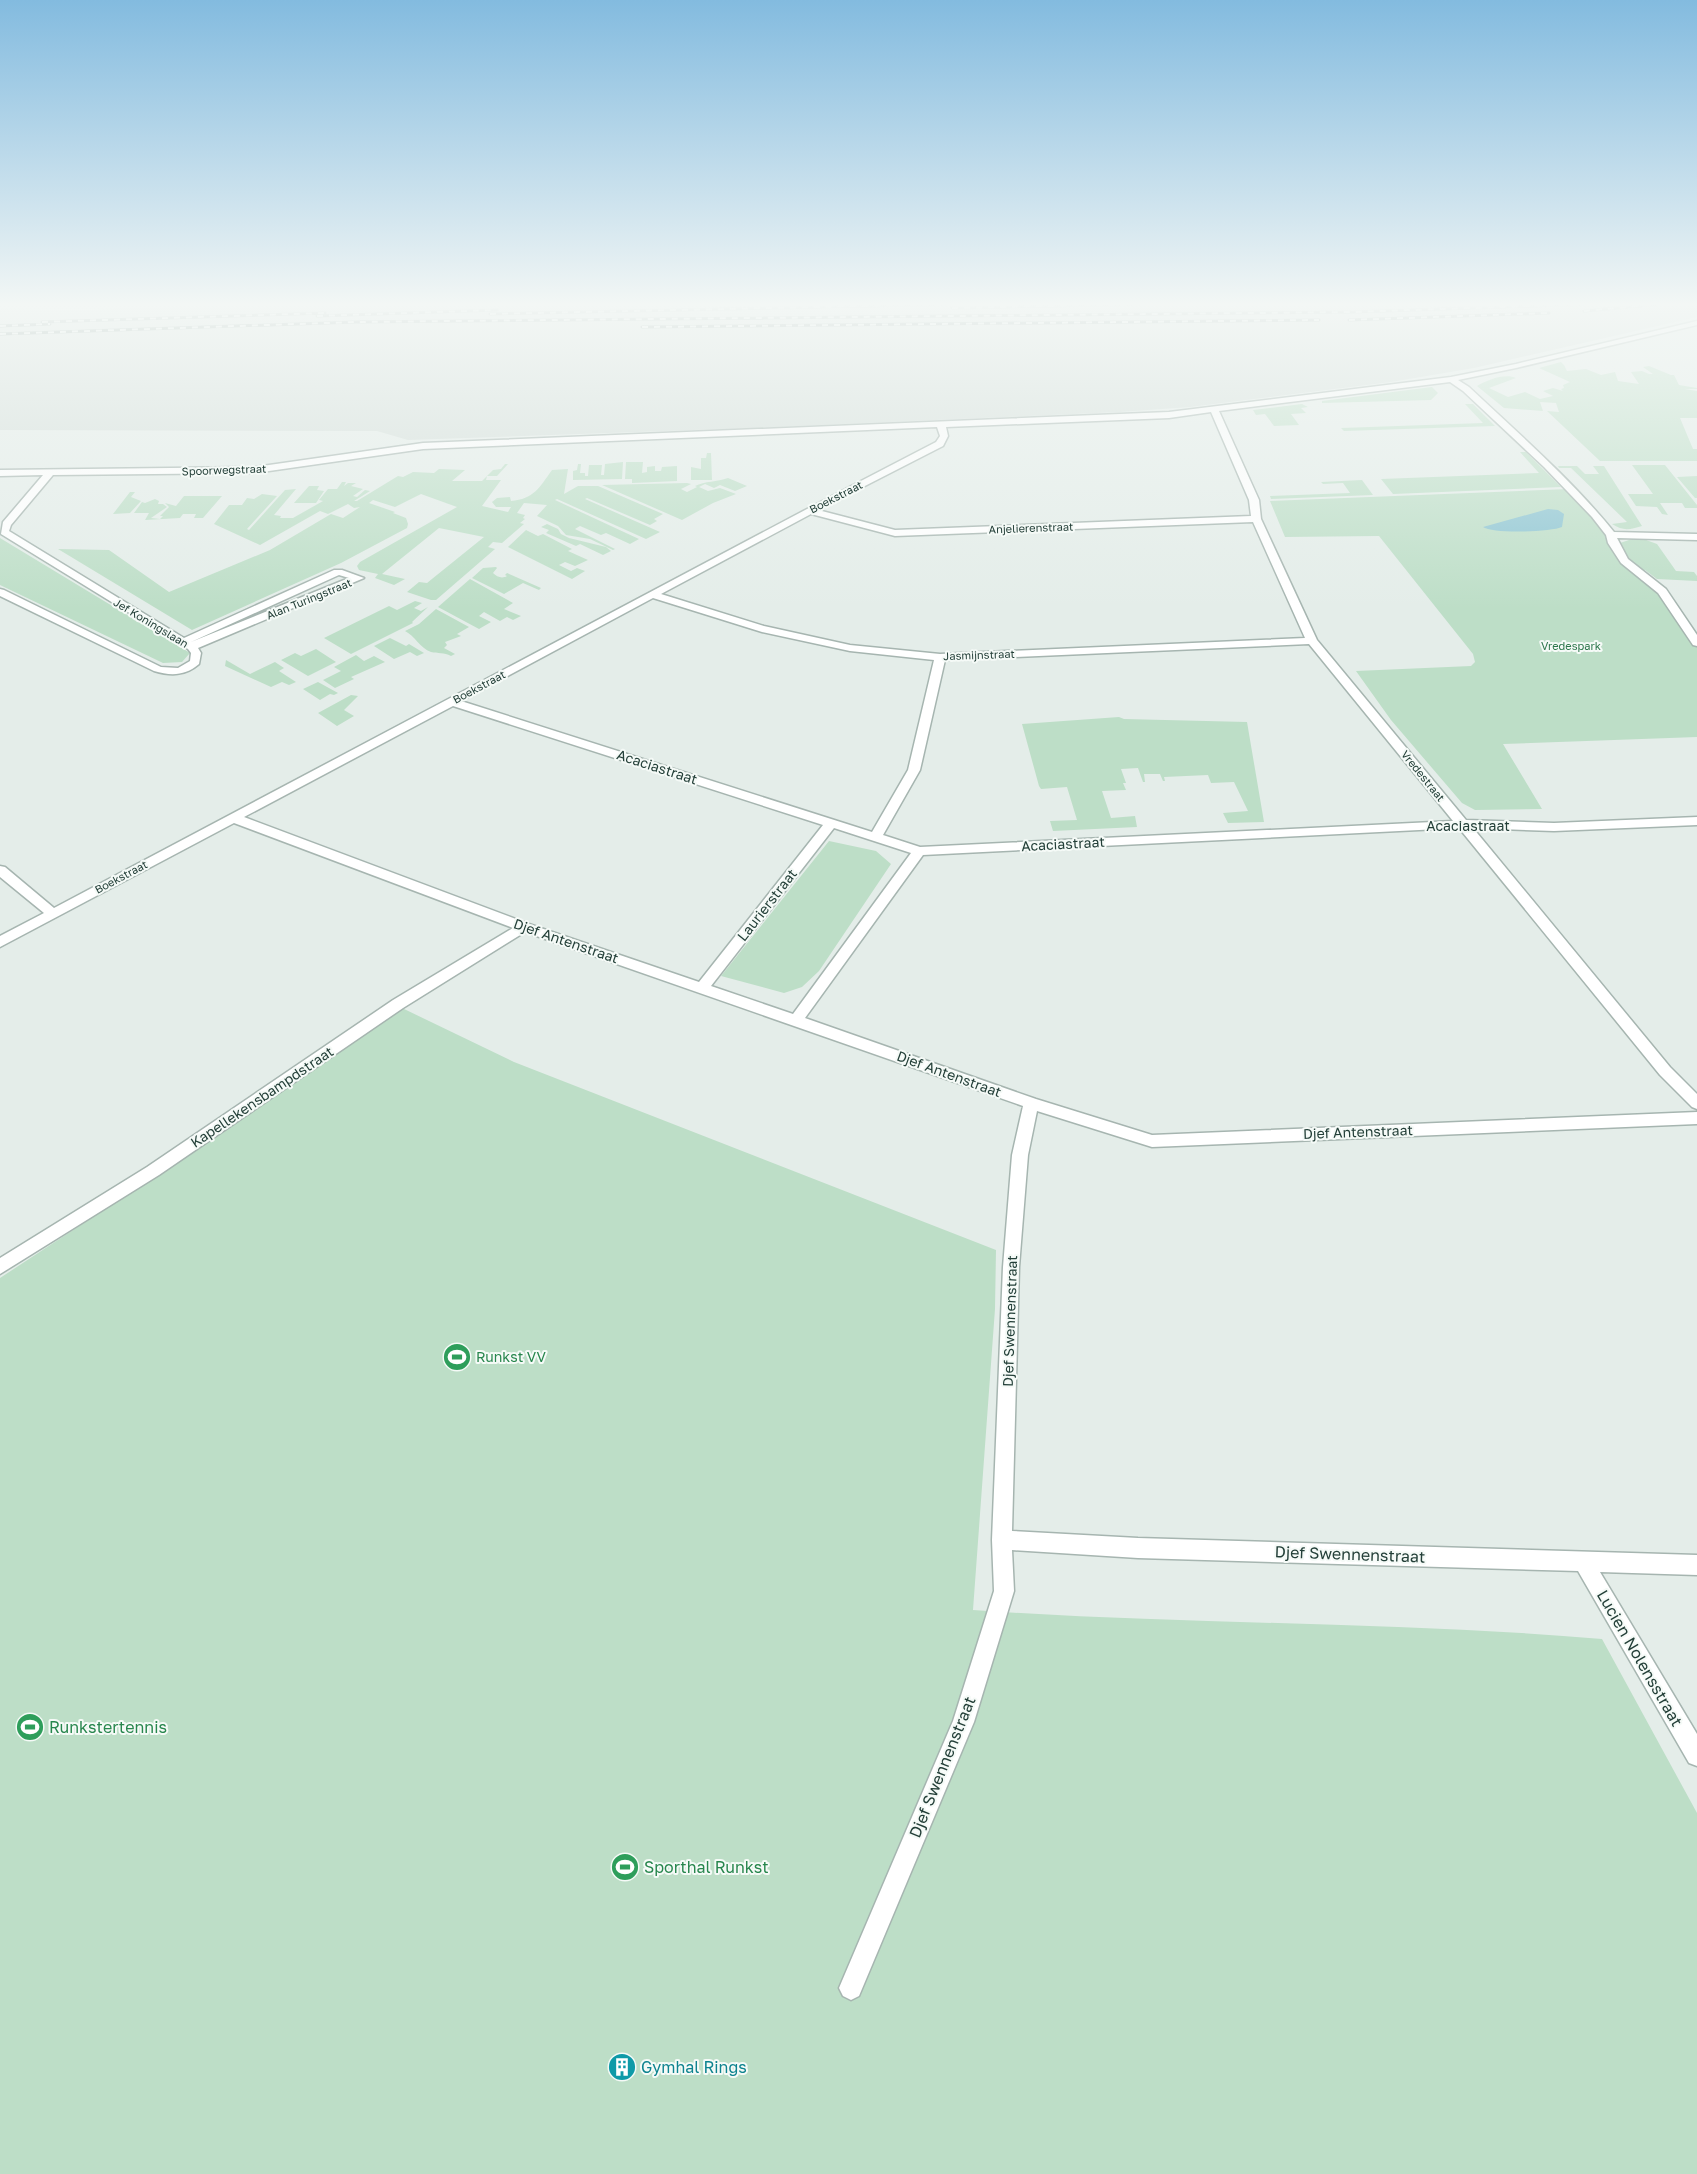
<svg xmlns="http://www.w3.org/2000/svg" width="1697" height="2174" font-family="'Golos Text',sans-serif">
<style>
.built{fill:#d2ddd8}
.green{fill:#bddec7}
.water{fill:#8dc5d2}
.lines{fill:none;stroke-linecap:round;stroke-linejoin:round}
.minor-casing{stroke:#a6b5b0;stroke-width:3}
.minor{fill:#fff;fill-rule:evenodd}
.rail-casing{stroke:#5e7a73;stroke-width:3}
.rail{stroke:#f5faf7;stroke-width:2;stroke-dasharray:6;stroke-linecap:butt}
.labels{text-anchor:middle;stroke-width:4;stroke-linejoin:round;paint-order:stroke}
.far-street-label{font-size:11px;fill:#233f38;stroke:#f5faf7}
.far-park-label{font-size:11px;fill:#2d764b;stroke:#f5faf7}
.street-label{font-size:14px;fill:#233f38;stroke:#f5faf7}
.leisure-label{font-size:14px;fill:#27864d;stroke:#f5faf7;text-anchor:start}
.near-street-label{font-size:16px;fill:#233f38;stroke:#f5faf7}
.near-leisure-label{font-size:16px;fill:#27864d;stroke:#f5faf7;text-anchor:start}
.near-culture-label{font-size:16px;fill:#0d838f;stroke:#f5faf7;text-anchor:start}
</style>
<rect width="100%" height="100%" fill="#e4ede9"/>
<path class="built" d="M 262,304 L 1697,304 L 1697,317 L 1474,368 L 1391,382 L 1190,407 L 1120,412 L 752,428 L 408,440 L 377,431 L 0,430 L 0,309 L 83,310 Z"/>
<path class="green" d="M 1561,362 L 1564,365 L 1567,371 L 1586,369 L 1601,375 L 1615,372 L 1618,381 L 1639,384 L 1631,372 L 1642,371 L 1649,374 L 1653,374 L 1643,367 L 1649,366 L 1671,375 L 1674,375 L 1679,385 L 1697,388 L 1697,389 L 1685,389 L 1697,391 L 1697,418 L 1680,418 L 1693,449 L 1697,449 L 1697,461 L 1600,461 L 1547,411 L 1559,412 L 1556,403 L 1540,402 L 1543,411 L 1504,408 L 1477,386 C 1487,380 1505,373 1516,378 L 1489,388 L 1508,397 L 1525,392 L 1540,399 L 1553,396 L 1543,391 L 1553,388 L 1563,391 L 1561,389 L 1564,388 L 1563,385 L 1570,382 L 1539,368 Z
M 1432,387 L 1438,393 L 1431,400 L 1322,403 L 1322,401 Z
M 1302,404 L 1308,407 L 1301,408 L 1306,413 L 1291,414 L 1299,425 L 1274,426 L 1265,414 L 1256,415 L 1253,410 Z
M 1465,404 L 1473,404 L 1495,426 L 1344,431 L 1341,428 L 1483,423 Z
M 1520,452 L 1526,452 L 1561,487 L 1393,494 L 1381,479 L 1539,473 Z
M 707,453 L 711,453 L 712,480 L 691,480 L 691,467 L 701,469 L 701,458 L 706,458 Z
M 623,462 L 622,479 L 573,480 L 573,471 L 577,470 L 578,464 L 581,464 L 580,473 L 585,473 L 585,476 L 588,476 L 589,465 L 602,465 L 601,475 L 604,475 L 605,464 Z
M 626,462 L 643,462 L 642,473 L 647,472 L 647,467 L 655,466 L 655,471 L 661,471 L 662,467 L 677,466 L 677,481 L 632,483 L 632,479 L 625,479 Z
M 505,464 L 508,464 L 497,476 L 487,476 L 486,480 L 501,480 L 482,506 L 508,512 L 511,507 L 496,507 L 492,502 L 497,498 L 510,497 L 511,501 C 534,499 539,488 552,470 L 568,469 L 564,494 L 578,486 L 598,486 L 663,514 L 654,519 L 657,521 L 650,525 L 587,498 L 585,499 L 660,532 L 646,539 L 557,499 L 555,500 L 639,539 L 630,544 L 606,533 L 601,535 L 580,526 L 575,529 L 615,549 L 613,550 L 590,539 L 566,535 L 558,526 L 537,516 L 547,505 L 524,503 L 517,513 L 525,515 L 523,518 L 525,519 L 520,523 L 524,524 L 502,543 L 493,542 L 488,547 L 495,549 L 436,600 L 431,600 L 407,592 L 419,582 L 427,583 L 484,537 L 439,528 L 382,574 L 405,579 L 394,585 L 375,578 L 378,574 L 359,570 L 357,566 L 360,562 L 457,507 L 421,494 L 395,507 L 373,500 L 369,503 L 395,512 L 393,513 L 406,518 L 408,524 L 407,528 L 341,563 L 192,630 L 58,549 L 109,550 L 169,592 L 270,550 L 331,514 L 343,518 L 360,507 L 354,508 L 348,504 L 328,514 L 320,511 L 260,545 L 214,524 L 229,505 L 242,505 L 247,498 L 254,499 L 262,494 L 277,496 L 247,529 L 249,530 L 285,490 L 296,489 L 274,515 L 281,516 L 280,518 L 293,518 L 323,501 L 319,500 L 328,489 L 337,489 L 342,482 L 346,482 L 344,486 L 348,483 L 356,483 L 351,486 L 363,489 L 353,496 L 357,497 L 365,490 L 370,491 L 354,501 L 357,501 L 398,476 L 403,477 L 413,472 L 434,473 L 439,469 L 465,470 L 452,481 L 482,481 L 493,470 L 501,469 Z
M 1632,465 L 1665,465 L 1697,505 L 1697,508 L 1685,508 L 1682,503 L 1660,503 L 1668,515 L 1662,514 L 1657,507 L 1636,506 L 1628,494 L 1653,494 Z
M 1558,466 L 1577,466 L 1585,474 L 1599,474 L 1593,466 L 1604,466 L 1642,526 C 1629,530 1623,531 1612,524 L 1627,522 L 1571,468 L 1559,468 Z
M 1697,476 L 1697,498 L 1695,498 L 1677,477 Z
M 728,478 L 747,486 L 735,491 L 720,485 L 714,488 L 705,484 L 699,487 L 708,491 L 720,488 L 736,494 L 713,503 L 682,520 L 602,485 L 687,483 L 691,484 L 681,489 L 687,492 L 697,487 L 695,486 C 705,481 717,482 728,478 Z
M 1362,480 L 1373,495 L 1271,499 L 1270,496 L 1350,493 L 1343,483 L 1323,484 L 1321,482 Z
M 309,486 L 319,486 L 317,490 L 324,491 L 316,503 L 294,503 Z
M 1569,489 L 1597,519 L 1614,549 L 1659,591 L 1697,646 L 1697,737 L 1503,744 L 1542,809 L 1475,810 L 1462,803 L 1391,720 L 1356,671 L 1471,666 L 1475,662 L 1473,654 L 1379,536 L 1285,537 L 1270,501 Z
M 130,492 L 135,492 L 131,497 L 141,501 L 130,513 L 113,514 Z
M 184,496 L 222,496 L 203,518 L 194,518 L 196,514 L 183,514 L 180,518 L 145,520 L 149,513 L 134,513 L 142,502 L 145,503 L 155,499 L 159,501 L 158,504 L 163,504 L 167,507 L 151,518 L 160,519 L 163,516 L 160,516 L 169,507 L 165,503 L 176,506 Z
M 547,524 L 558,529 L 561,534 L 569,538 L 606,547 L 611,551 L 603,555 L 580,544 L 576,546 L 546,533 L 549,530 L 541,527 Z
M 526,530 L 538,536 L 543,534 L 572,549 L 568,551 L 588,560 L 575,566 L 565,562 L 559,565 L 571,571 L 577,568 L 585,571 L 572,579 L 508,547 Z
M 1638,537 L 1657,544 L 1676,571 L 1694,572 L 1697,576 L 1697,581 L 1657,579 L 1645,570 L 1639,569 L 1627,559 L 1620,543 Z
M 0,538 L 190,653 L 182,662 L 163,663 L 0,585 Z
M 496,567 L 497,568 L 493,573 C 497,577 502,579 507,576 L 505,575 L 507,573 L 541,588 L 539,590 L 523,583 L 504,594 L 472,578 L 483,568 Z
M 470,579 L 513,603 L 504,609 L 521,616 L 513,620 L 507,617 L 500,621 L 484,612 L 479,616 L 491,622 L 479,629 L 438,607 Z
M 415,601 L 422,603 L 414,608 L 421,611 L 428,607 L 412,622 L 413,623 L 351,654 L 324,638 L 389,606 L 397,610 Z
M 436,609 L 469,627 L 457,634 L 461,636 L 445,642 L 447,645 L 444,648 L 455,654 L 451,656 C 444,652 438,654 431,652 C 420,648 415,636 405,631 L 419,624 Z
M 390,638 L 406,646 L 409,644 L 424,653 L 417,656 L 410,652 L 394,659 L 374,646 Z
M 316,649 L 336,662 L 308,676 L 281,660 L 295,653 L 301,656 Z
M 356,655 L 364,661 L 374,656 L 385,662 L 351,677 L 354,679 L 335,688 L 323,680 L 341,671 L 334,667 Z
M 226,660 L 250,674 L 275,662 L 284,668 L 279,671 L 296,682 L 289,685 L 282,682 L 271,687 L 225,666 Z
M 318,682 L 338,693 L 334,695 L 330,694 L 320,700 L 303,689 Z
M 351,695 L 358,696 L 344,710 L 354,716 L 337,726 L 318,713 Z
M 1119,717 L 1124,719 L 1247,722 L 1264,822 L 1228,823 L 1223,813 L 1248,811 L 1234,782 L 1211,783 L 1208,775 L 1164,777 L 1165,781 L 1163,781 L 1160,774 L 1144,774 L 1145,782 L 1143,782 L 1138,768 L 1121,769 L 1126,783 L 1123,783 L 1126,790 L 1102,791 L 1111,818 L 1135,816 L 1137,827 L 1053,831 L 1050,821 L 1077,820 L 1067,787 L 1041,789 L 1039,786 L 1022,724 Z
M 829,841 L 876,851 L 891,864 L 819,971 L 802,987 L 784,993 L 721,976 Z
M 402,1008 L 514,1062 L 996,1250 L 995,1309 L 973,1610 C 1182,1625 1393,1621 1602,1639 L 1697,1813 L 1697,2174 L 0,2174 L 0,1278 L 166,1169 Z"/>
<path class="water" d="M 1548,509 L 1558,510 L 1564,514 L 1562,527 C 1551,532 1492,534 1483,527 Z"/>
<g class="lines">
<defs>
<path id="minor" d="M 1697,321 L 1697,325 L 1516,368 L 1458,380 L 1469,387 C 1519,434 1571,479 1614,532 L 1697,534 L 1697,540 L 1617,538 L 1628,559 L 1666,589 L 1697,635 L 1697,646 L 1693,645 L 1658,593 L 1621,563 L 1608,543 L 1606,535 L 1592,517 L 1544,467 L 1463,391 L 1450,382 L 1219,411 L 1259,500 L 1261,519 L 1317,640 L 1466,820 L 1554,823 L 1697,817 L 1697,825 L 1554,831 L 1473,828 L 1670,1067 L 1697,1094 L 1697,1109 L 1692,1107 L 1660,1075 L 1459,828 L 923,855 L 805,1018 L 1036,1099 L 1152,1135 L 1697,1112 L 1697,1124 L 1152,1147 L 1037,1111 L 1028,1155 L 1019,1267 L 1012,1531 L 1138,1538 L 1697,1555 L 1697,1575 L 1600,1572 L 1697,1734 L 1697,1766 L 1689,1763 L 1578,1571 L 1138,1558 L 1012,1550 L 1014,1591 L 974,1722 L 859,1996 L 851,2000 L 843,1996 L 839,1988 L 953,1721 L 994,1591 L 992,1540 L 1003,1267 L 1012,1155 L 1023,1106 L 525,932 L 403,1008 L 159,1175 L 0,1274 L 0,1258 L 147,1167 L 393,1000 L 513,928 L 234,823 L 0,947 L 0,936 L 44,913 L 0,877 L 0,866 L 5,867 L 54,908 L 807,509 L 936,442 L 940,436 L 937,427 L 423,449 L 255,473 L 53,475 L 11,525 L 9,531 L 184,638 L 334,570 L 342,570 L 364,578 L 198,648 L 201,653 L 199,664 C 185,676 171,676 154,671 L 0,596 L 0,589 L 4,590 L 161,667 L 178,668 L 190,661 L 191,653 L 188,649 L 1,534 L 3,522 L 43,475 L 0,476 L 0,470 L 255,467 L 423,443 L 1169,412 L 1451,377 L 1516,364 ZM 1211,412 L 1249,500 L 1251,516 L 895,530 L 818,510 L 943,446 L 948,436 L 946,427 L 1169,418 ZM 811,514 L 895,536 L 1253,522 L 1305,638 L 940,654 L 850,645 L 764,626 L 661,594 ZM 339,575 L 349,578 L 191,642 ZM 653,598 L 762,632 L 850,651 L 934,660 L 908,770 L 872,832 L 461,701 ZM 1309,644 L 1453,821 L 920,847 L 883,835 L 920,770 L 945,660 ZM 453,706 L 823,825 L 699,982 L 529,924 L 244,817 ZM 834,828 L 911,853 L 793,1014 L 711,986 Z"/>
</defs>
<use href="#minor" class="minor-casing"/>
<use href="#minor" class="minor"/>
<defs>
<path id="rail" d="M 952,308 L 1148,304
M 1584,311 L 1661,304
M 490,314 L 958,304
M 317,316 L 497,310
M 1349,320 L 1549,313
M 42,322 L 325,313
M 0,326 L 50,324
M 642,327 L 1319,320
M 0,334 L 356,322 L 1353,312 L 1591,304"/>
</defs>
<use href="#rail" class="rail-casing"/>
<use href="#rail" class="rail"/>
</g>
<linearGradient id="sky" x2="0" y2="1"><stop stop-color="#83bbdf"/><stop offset="0.5" stop-color="#f3f7f5"/><stop offset="1" stop-color="#f3f7f5" stop-opacity="0"/></linearGradient>
<rect width="1697" height="609" fill="url(#sky)"/>
<defs>
<symbol id="stadium-disc" viewBox="-11 -11 22 22"><circle r="9.5" fill="#2e9e5b" stroke="#f5faf7"/><path d="M0-5a6.5 5 0 1 0 0 10a6.5 5 0 1 0 0-10ZM-3.5-1.8h7v3.6h-7Z" fill="#fff"/></symbol>
<symbol id="building-disc" viewBox="-11 -11 22 22"><circle r="9.5" fill="#0f9aa8" stroke="#f5faf7"/><path d="M-4-6H4V6H1V3H-1V6H-4ZM-2.5-4.3h1.7v1.8h-1.7ZM.8-4.3h1.7v1.8H.8ZM-2.5-1h1.7V.8h-1.7ZM.8-1h1.7V.8H.8Z" fill="#fff"/></symbol>
</defs>
<g fill-rule="evenodd">
<use href="#stadium-disc" x="441" y="1341" width="32" height="32"/>
<use href="#stadium-disc" x="14" y="1711" width="32" height="32"/>
<use href="#stadium-disc" x="609" y="1851" width="32" height="32"/>
<use href="#building-disc" x="606" y="2051" width="32" height="32"/>
</g>
<g class="labels">
<g class="far-street-label">
<text transform="translate(224 470) rotate(-2)" y="4">Spoorwegstraat</text>
<text transform="translate(836 497) rotate(-27)" y="4">Boekstraat</text>
<text transform="translate(1031 528) rotate(-2)" y="4">Anjelierenstraat</text>
<text transform="translate(309 599) rotate(-22)" y="4">Alan Turingstraat</text>
<text transform="translate(151 623) rotate(31)" y="4">Jef Koningslaan</text>
<text transform="translate(979 655) rotate(-2)" y="4">Jasmijnstraat</text>
<text transform="translate(479 687) rotate(-28)" y="4">Boekstraat</text>
<text transform="translate(1423 776) rotate(51)" y="4">Vredestraat</text>
<text transform="translate(121 877) rotate(-28)" y="4">Boekstraat</text>
</g>
<g class="far-park-label">
<text x="1571" y="650">Vredespark</text>
</g>
<g class="street-label">
<text transform="translate(657 767) rotate(18)" y="5">Acaciastraat</text>
<text x="1468" y="831">Acaciastraat</text>
<text transform="translate(1063 844) rotate(-3)" y="5">Acaciastraat</text>
<text transform="translate(767 905) rotate(-52)" y="5">Laurierstraat</text>
<text transform="translate(566 941) rotate(19)" y="5">Djef Antenstraat</text>
<text transform="translate(949 1074) rotate(20)" y="5">Djef Antenstraat</text>
<text transform="translate(262 1097) rotate(-34)" y="5">Kapellekensbampdstraat</text>
<text transform="translate(1358 1132) rotate(-2)" y="5">Djef Antenstraat</text>
<text transform="translate(1010 1321) rotate(-88)" y="5">Djef Swennenstraat</text>
</g>
<g class="leisure-label">
<text x="476" y="1362">Runkst VV</text>
</g>
<g class="near-street-label">
<text transform="translate(1350 1554) rotate(2)" y="6">Djef Swennenstraat</text>
<text transform="translate(1640 1658) rotate(60)" y="6">Lucien Nolensstraat</text>
<text transform="translate(942 1767) rotate(-68)" y="6">Djef Swennenstraat</text>
</g>
<g class="near-leisure-label">
<text x="49" y="1733">Runkstertennis</text>
<text x="644" y="1873">Sporthal Runkst</text>
</g>
<g class="near-culture-label">
<text x="641" y="2073">Gymhal Rings</text>
</g>
</g>
</svg>
